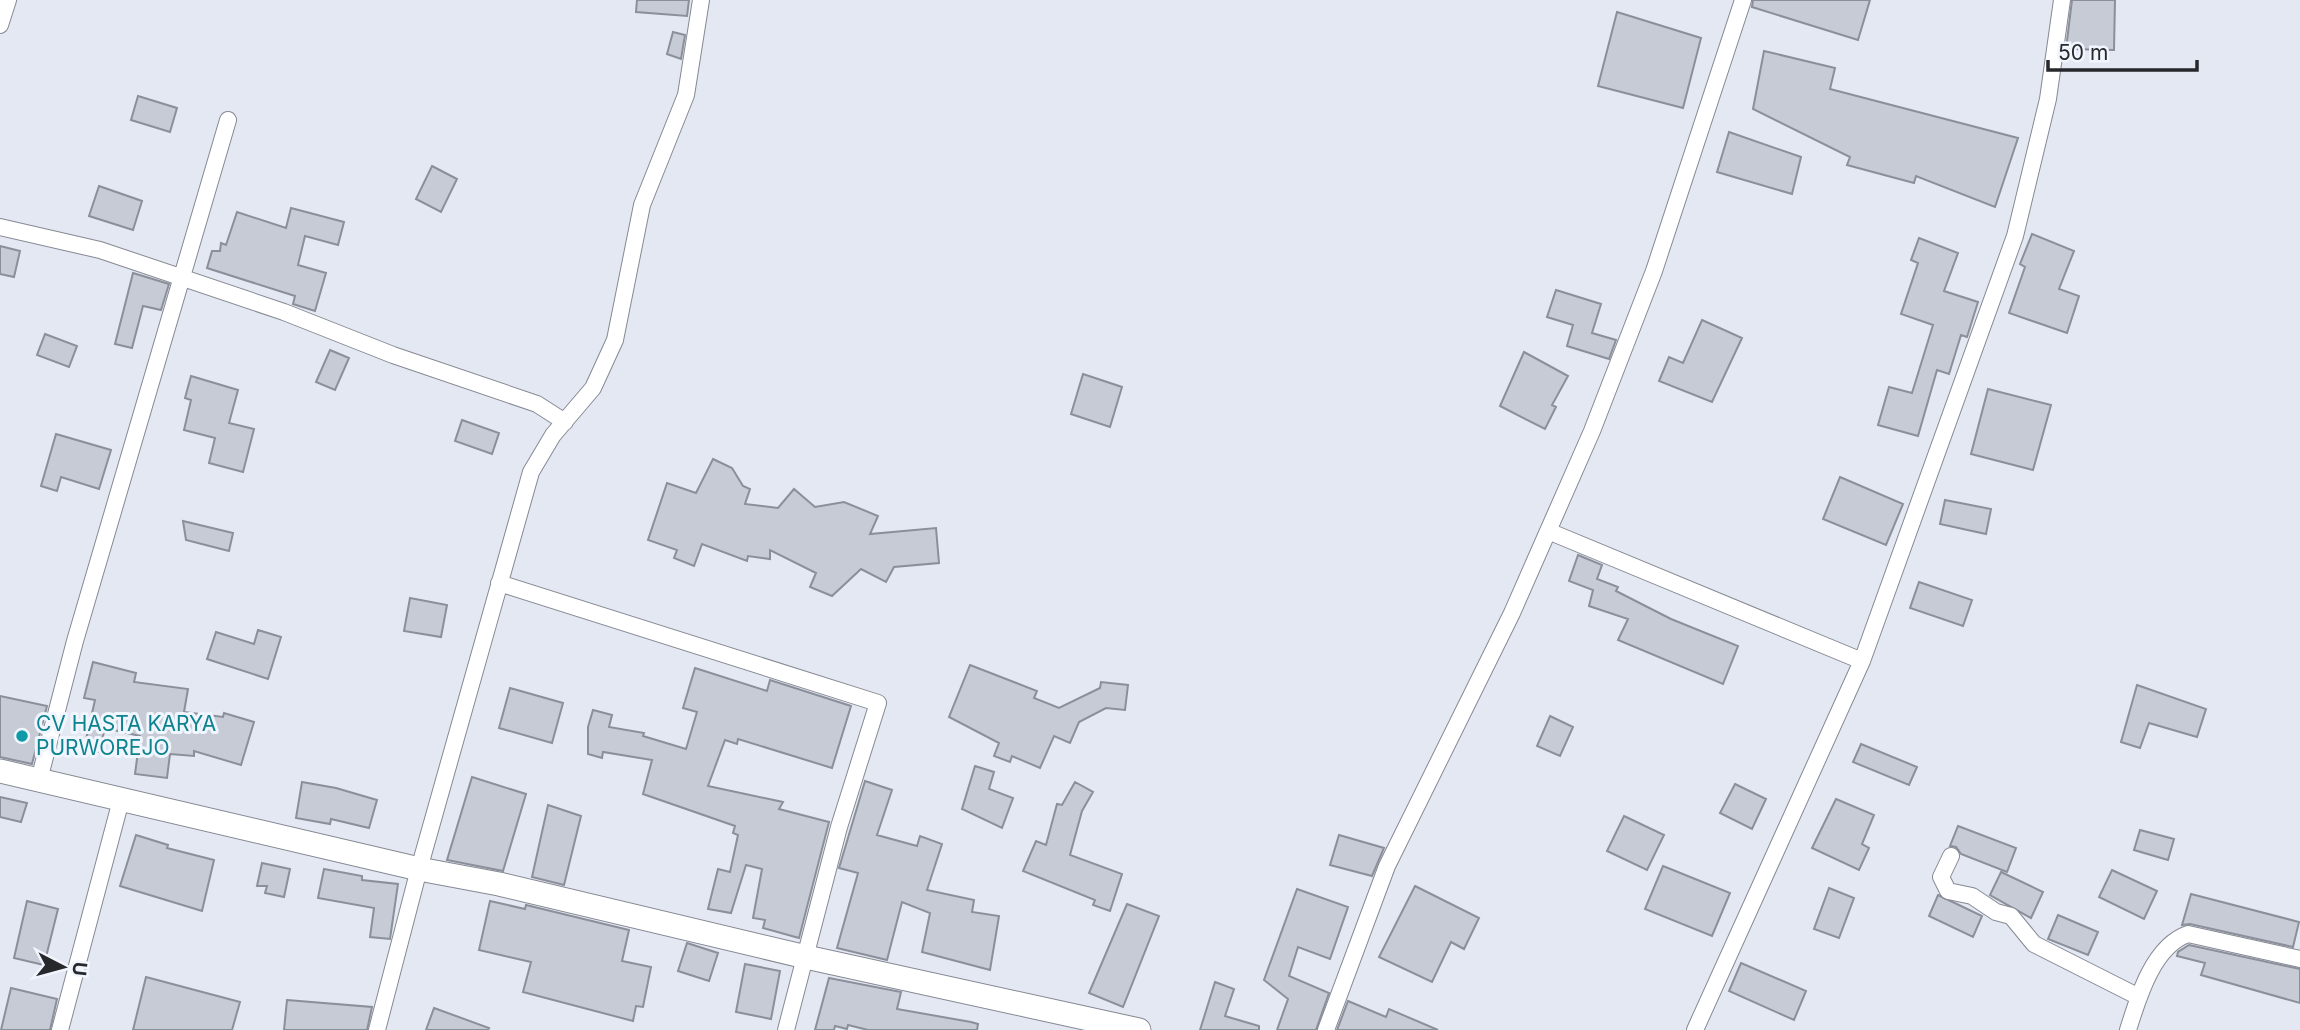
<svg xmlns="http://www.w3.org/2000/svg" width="2300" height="1030" font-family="Inter,sans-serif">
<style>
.building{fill:#c6cbd6;stroke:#8b8f9a;stroke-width:2}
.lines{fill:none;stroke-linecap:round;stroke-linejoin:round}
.street-casing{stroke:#858993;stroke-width:18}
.secondary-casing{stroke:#858993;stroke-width:25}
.street{stroke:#fff;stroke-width:16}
.secondary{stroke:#fff;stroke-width:23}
.culture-dot{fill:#0f9aa8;stroke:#f1f5fe;stroke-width:2.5}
.labels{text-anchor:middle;stroke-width:6;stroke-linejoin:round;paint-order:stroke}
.culture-label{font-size:21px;fill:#0d838f;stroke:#f1f5fe;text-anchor:start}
</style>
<rect width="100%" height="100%" fill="#e3e8f3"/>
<path class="building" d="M 637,0 L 689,0 L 687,16 L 636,12 Z
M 1753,0 L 1870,0 L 1858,40 L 1752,7 Z
M 2072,0 L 2115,0 L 2114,50 L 2066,49 Z
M 1617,12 L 1701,38 L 1683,108 L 1598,86 Z
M 673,32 L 685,35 L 681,59 L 667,54 Z
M 1764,51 L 1835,68 L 1830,89 L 2018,138 L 1995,207 L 1916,176 L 1914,183 L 1847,165 L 1850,157 L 1753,109 Z
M 138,96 L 177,108 L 170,132 L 131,120 Z
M 1729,132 L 1801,157 L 1792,194 L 1717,172 Z
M 432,166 L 457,179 L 441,212 L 416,199 Z
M 99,186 L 142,201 L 133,230 L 89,216 Z
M 291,208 L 344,222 L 338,245 L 305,236 L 298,265 L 326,273 L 315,311 L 293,304 L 295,296 L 207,268 L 212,251 L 220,251 L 221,243 L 226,245 L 237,212 L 286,228 Z
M 2032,234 L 2074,251 L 2059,289 L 2079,296 L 2067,333 L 2009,313 L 2025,267 L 2020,264 Z
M 1919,238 L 1958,253 L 1944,291 L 1978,302 L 1967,337 L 1961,335 L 1949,374 L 1937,370 L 1918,436 L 1878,425 L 1889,387 L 1912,393 L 1933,325 L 1901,314 L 1918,263 L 1911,260 Z
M 0,246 L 20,251 L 14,277 L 0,274 Z
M 133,273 L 169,284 L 161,310 L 143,306 L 132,348 L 115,344 Z
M 1556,290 L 1601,304 L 1592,333 L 1616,340 L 1609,359 L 1567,346 L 1573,325 L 1547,317 Z
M 1702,320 L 1742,338 L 1712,402 L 1659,381 L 1669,357 L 1683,363 Z
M 45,334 L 77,346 L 69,367 L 37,355 Z
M 330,350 L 349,358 L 335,390 L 316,382 Z
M 1524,352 L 1568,376 L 1552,405 L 1556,407 L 1545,429 L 1500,406 Z
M 1083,374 L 1122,387 L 1110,427 L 1071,414 Z
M 191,376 L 238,390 L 229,423 L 254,429 L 243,472 L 209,463 L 215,438 L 184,430 L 191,400 L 185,398 Z
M 1988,389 L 2051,405 L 2033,470 L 1971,454 Z
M 462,420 L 499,433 L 492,454 L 455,441 Z
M 56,434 L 111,450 L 99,489 L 61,477 L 57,491 L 41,486 Z
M 713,459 L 732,468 L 743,486 L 750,489 L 745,504 L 778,508 L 794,489 L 815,507 L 844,502 L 878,516 L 870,534 L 936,528 L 939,563 L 894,567 L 886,582 L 861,569 L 832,596 L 810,587 L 816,573 L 770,550 L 770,559 L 748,556 L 747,561 L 702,544 L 694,566 L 674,558 L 677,550 L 648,540 L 667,483 L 696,493 Z
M 1840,477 L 1903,504 L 1886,545 L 1823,519 Z
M 1945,500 L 1991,509 L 1986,534 L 1940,524 Z
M 183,521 L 233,533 L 229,551 L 186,540 Z
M 1578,555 L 1602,565 L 1597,579 L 1618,587 L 1616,591 L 1671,619 L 1738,646 L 1723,684 L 1618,640 L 1628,619 L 1589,606 L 1593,590 L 1569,581 Z
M 1919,582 L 1972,600 L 1963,626 L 1910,608 Z
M 410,598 L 447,605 L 441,637 L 404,631 Z
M 258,630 L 281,637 L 268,679 L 207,659 L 216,632 L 254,644 Z
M 93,662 L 136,673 L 134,682 L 188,689 L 184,712 L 223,717 L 224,713 L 254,722 L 241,765 L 194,751 L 194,756 L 170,754 L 167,778 L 135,774 L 140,736 L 105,728 L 99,752 L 84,748 L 95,700 L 84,698 Z
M 970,665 L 1037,691 L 1034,698 L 1059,708 L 1100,688 L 1101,682 L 1128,685 L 1125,710 L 1106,708 L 1079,722 L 1070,743 L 1054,736 L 1040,768 L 1012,756 L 1010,762 L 994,756 L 999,743 L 949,717 Z
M 695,668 L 767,691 L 770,680 L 851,706 L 832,768 L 738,739 L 737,744 L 725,740 L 708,786 L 783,802 L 779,809 L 829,822 L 799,938 L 763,928 L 765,920 L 753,918 L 762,869 L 746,865 L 731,913 L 708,909 L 718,869 L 730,872 L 738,835 L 733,833 L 735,826 L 643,794 L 652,760 L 603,752 L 602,758 L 588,754 L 588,727 L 593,710 L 612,715 L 609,727 L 644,733 L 643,736 L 686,749 L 697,712 L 683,708 Z
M 2137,685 L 2206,709 L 2197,737 L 2149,723 L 2140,748 L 2121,742 Z
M 510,688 L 563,703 L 552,743 L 499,728 Z
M 0,696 L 47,706 L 32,764 L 0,757 Z
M 1550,716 L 1573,727 L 1560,756 L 1537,746 Z
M 1861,744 L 1917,767 L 1909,785 L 1853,762 Z
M 975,766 L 994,772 L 989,789 L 1013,798 L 1002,828 L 962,809 Z
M 472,777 L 526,794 L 503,871 L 447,860 Z
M 865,781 L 892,790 L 877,835 L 917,846 L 920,836 L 942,844 L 927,890 L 974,900 L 972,912 L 999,916 L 990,970 L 922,952 L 930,913 L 902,902 L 887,960 L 837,948 L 858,873 L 839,868 Z
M 302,782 L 336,788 L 377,800 L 369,828 L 331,819 L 330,824 L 296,818 Z
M 1075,782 L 1093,792 L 1082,811 L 1070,855 L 1122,874 L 1110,911 L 1093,905 L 1095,900 L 1023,871 L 1036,841 L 1046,845 L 1057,804 L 1062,805 Z
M 1735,784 L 1766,799 L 1752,829 L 1720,813 Z
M 0,797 L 27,803 L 21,822 L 0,817 Z
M 1836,799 L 1874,815 L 1862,844 L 1869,848 L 1859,870 L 1812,848 Z
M 548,805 L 581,816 L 564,885 L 532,877 Z
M 1624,816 L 1664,835 L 1647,870 L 1607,851 Z
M 1958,826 L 2016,848 L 2007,872 L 1961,854 L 1956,847 L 1950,846 Z
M 2140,830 L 2174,839 L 2168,860 L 2134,850 Z
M 136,835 L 168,845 L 167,848 L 214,860 L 202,911 L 120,886 Z
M 1339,835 L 1384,848 L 1372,876 L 1330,865 Z
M 262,863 L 290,869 L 284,897 L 265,893 L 267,886 L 257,886 Z
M 1663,866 L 1730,893 L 1712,936 L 1645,909 Z
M 324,869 L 362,876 L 362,880 L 398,884 L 390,939 L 370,937 L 374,908 L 318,898 Z
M 2112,870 L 2157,891 L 2144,919 L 2099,897 Z
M 2001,872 L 2043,892 L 2031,918 L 1990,895 Z
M 1415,886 L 1479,918 L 1464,949 L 1451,942 L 1432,982 L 1379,957 Z
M 1829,888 L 1854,898 L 1839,938 L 1814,929 Z
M 1297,889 L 1348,907 L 1330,959 L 1298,947 L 1289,976 L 1329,993 L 1316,1030 L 1277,1030 L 1288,999 L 1264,980 Z
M 2191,894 L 2299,922 L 2293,947 L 2190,924 L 2182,925 Z
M 1938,895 L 1982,916 L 1973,937 L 1929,916 Z
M 27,901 L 58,909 L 44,965 L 14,958 Z
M 490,901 L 525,909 L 526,905 L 629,930 L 622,961 L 651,967 L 643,1007 L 636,1006 L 633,1021 L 523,992 L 531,962 L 479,950 Z
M 1127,904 L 1159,916 L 1123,1007 L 1089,993 Z
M 2058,915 L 2098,932 L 2088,955 L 2048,939 Z
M 687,943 L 718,953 L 709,981 L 678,971 Z
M 2189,945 L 2300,969 L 2300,1003 L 2201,975 L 2205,963 L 2177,956 L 2178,952 Z
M 1741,963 L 1806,991 L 1794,1020 L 1729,991 Z
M 745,964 L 780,971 L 771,1019 L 736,1012 Z
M 146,977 L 240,1002 L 232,1030 L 133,1030 Z
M 829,978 L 901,992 L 897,1009 L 971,1022 L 978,1024 L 977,1030 L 868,1030 L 848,1025 L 847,1029 L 835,1026 L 834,1030 L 815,1030 Z
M 1215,982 L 1234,989 L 1225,1016 L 1259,1026 L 1259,1030 L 1200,1030 Z
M 11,988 L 57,999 L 50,1030 L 1,1030 Z
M 287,1000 L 372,1007 L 367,1030 L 284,1030 Z
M 1348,1001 L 1386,1017 L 1389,1009 L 1438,1030 L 1337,1030 Z
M 434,1008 L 489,1028 L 488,1030 L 426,1030 Z"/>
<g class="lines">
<defs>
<path id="street" d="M 0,25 L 8,0
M 0,227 L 100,250 L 284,312 L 393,355 L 537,404 L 565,422
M 1548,531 L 1862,661
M 499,583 L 878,703 L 839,827 L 786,1030
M 39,780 L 75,641 L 228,120
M 1951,856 L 1941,877 L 1948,891 L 1972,896 L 1996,912 L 2011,916 L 2034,944 L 2139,997
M 60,1030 L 121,800
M 377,1030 L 419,869 L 531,472 L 553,435 L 593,388 L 615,340 L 642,205 L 686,95 L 701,0
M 1326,1030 L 1387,866 L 1512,613 L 1592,431 L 1654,271 L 1743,0
M 1695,1030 L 1862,661 L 2015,236 L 2048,99 L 2062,0
M 2128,1030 C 2138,998 2153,946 2188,934 L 2300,959"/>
<path id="secondary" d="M 0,771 L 419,869 L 499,884 L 806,957 L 1139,1030"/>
</defs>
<use href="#street" class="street-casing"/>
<use href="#secondary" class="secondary-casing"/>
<use href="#street" class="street"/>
<use href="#secondary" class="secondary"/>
</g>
<circle class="culture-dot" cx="22" cy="736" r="7"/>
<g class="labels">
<g class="culture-label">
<text x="36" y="731">CV HASTA KARYA<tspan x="36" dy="24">PURWOREJO</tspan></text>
</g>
</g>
<g transform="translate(63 967) rotate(96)" stroke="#f1f5fe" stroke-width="5" paint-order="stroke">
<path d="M0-5L12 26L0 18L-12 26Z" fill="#26282c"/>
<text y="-10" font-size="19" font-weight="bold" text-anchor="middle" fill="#26282c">U</text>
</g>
<path d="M2048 60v10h149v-10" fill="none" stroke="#26282c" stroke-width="3.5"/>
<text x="2058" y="60" font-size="21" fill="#26282c" stroke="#f1f5fe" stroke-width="5" paint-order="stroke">50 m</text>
</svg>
